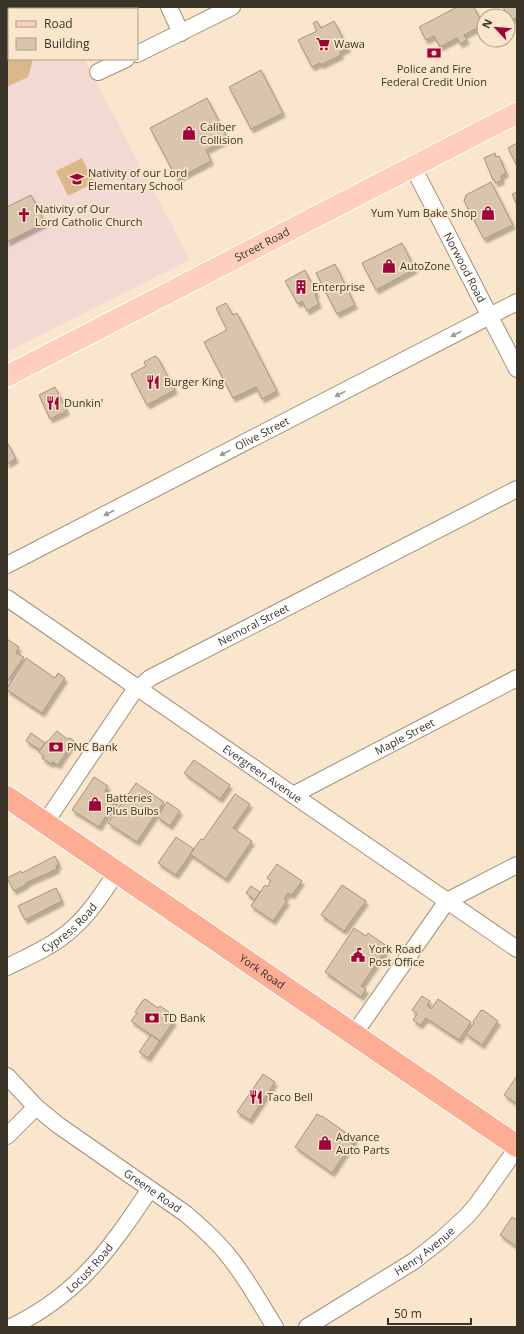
<svg xmlns="http://www.w3.org/2000/svg" width="524" height="1334" font-family="'Open Sans',sans-serif">
<style>
.education{fill:#f3d9d4}
.green{fill:#dab889}
.building{fill:#d8c5ac;stroke:#a6947b;filter:url(#shadow)}
.lines{fill:none;stroke-linecap:round;stroke-linejoin:round}
.minor-casing{stroke:#a18f77;stroke-width:18}
.major-casing{stroke:#fff;stroke-width:23}
.highway-casing{stroke:#fff;stroke-width:24}
.minor{stroke:#fff;stroke-width:16}
.major{stroke:#fecebe;stroke-width:21}
.highway{stroke:#fdad93;stroke-width:22}
.oneway{fill:#9c9994}
.labels{text-anchor:middle;stroke-width:3.5;stroke-linejoin:round;paint-order:stroke}
.poi-label{font-size:11px;fill:#3a3328;stroke:#fae6cc;text-anchor:start}
.street-label{font-size:11px;fill:#3a3328;stroke:#fae6cc}
</style>
<defs>
<filter id="shadow"><feDropShadow dx="2.5" dy="4" stdDeviation="1" flood-color="#0004"/></filter>
</defs>
<rect width="100%" height="100%" fill="#fae6cc"/>
<path class="education" d="M 7,7 L 58,7 L 59,9 L 9,9 L 9,59 L 84,59 L 190,260 L 7,352 Z"/>
<path class="green" d="M 7,7 L 9,9 L 9,59 L 33,59 L 28,77 L 7,87 Z
M 82,158 L 94,183 L 68,196 L 56,171 Z"/>
<path class="building" d="M 457,7 L 474,7 L 483,25 L 464,35 L 467,40 L 460,44 L 457,38 L 440,47 L 434,36 L 426,40 L 419,27 Z
M 503,7 L 517,7 L 517,17 L 510,21 Z
M 317,21 L 321,28 L 334,21 L 348,48 L 340,52 L 341,55 L 321,65 L 320,63 L 312,67 L 298,40 L 317,31 L 313,23 Z
M 261,70 L 283,113 L 251,129 L 229,87 Z
M 207,98 L 228,139 L 206,150 L 211,161 L 177,179 L 150,128 Z
M 517,143 L 517,166 L 508,148 Z
M 495,153 L 496,157 L 499,156 L 506,173 L 501,176 L 502,180 L 496,183 L 494,179 L 493,180 L 484,158 Z
M 491,182 L 513,225 L 484,239 L 464,201 L 466,195 Z
M 517,192 L 517,205 L 512,194 Z
M 31,195 L 45,223 L 7,242 L 7,207 Z
M 402,243 L 415,269 L 376,290 L 362,263 Z
M 335,264 L 355,305 L 337,314 L 316,273 Z
M 305,270 L 317,294 L 315,295 L 319,304 L 307,311 L 302,301 L 298,304 L 285,281 Z
M 226,303 L 233,315 L 237,313 L 277,391 L 262,399 L 256,387 L 233,398 L 204,342 L 227,330 L 216,308 Z
M 155,356 L 158,358 L 175,390 L 147,405 L 131,374 L 146,366 L 144,362 Z
M 55,387 L 67,411 L 50,419 L 39,395 Z
M 7,442 L 16,459 L 7,464 Z
M 7,639 L 19,647 L 16,653 L 24,657 L 7,682 Z
M 26,658 L 55,678 L 58,673 L 65,678 L 42,713 L 7,690 L 7,688 Z
M 57,731 L 67,739 L 70,738 L 74,741 L 58,765 L 53,762 L 51,764 L 42,758 L 44,756 L 39,752 L 46,742 L 47,742 Z
M 31,733 L 45,743 L 40,750 L 26,741 Z
M 194,760 L 230,785 L 220,799 L 184,773 Z
M 94,777 L 108,786 L 105,791 L 117,799 L 99,827 L 72,810 Z
M 136,783 L 164,802 L 137,842 L 108,823 Z
M 235,794 L 250,804 L 233,828 L 252,841 L 226,879 L 190,854 L 201,839 L 203,840 Z
M 167,802 L 180,811 L 170,826 L 157,817 Z
M 176,837 L 194,849 L 176,875 L 158,863 Z
M 55,856 L 59,865 L 56,866 L 57,869 L 26,883 L 27,884 L 14,891 L 7,878 L 21,871 L 22,873 Z
M 277,864 L 302,881 L 292,895 L 288,893 L 284,899 L 287,901 L 273,921 L 251,906 L 265,885 L 267,887 L 271,881 L 267,878 Z
M 342,885 L 366,901 L 344,931 L 321,915 Z
M 251,886 L 260,892 L 255,900 L 246,893 Z
M 56,888 L 62,901 L 25,920 L 18,906 Z
M 354,928 L 366,936 L 368,933 L 388,947 L 361,986 L 366,989 L 361,997 L 325,972 Z
M 422,996 L 430,1001 L 427,1005 L 431,1009 L 438,999 L 471,1022 L 459,1040 L 426,1018 L 420,1025 L 413,1020 L 417,1014 L 412,1010 Z
M 145,999 L 158,1008 L 160,1006 L 169,1012 L 167,1016 L 174,1021 L 160,1041 L 131,1021 L 137,1013 L 135,1012 L 143,1000 L 144,1000 Z
M 481,1010 L 482,1011 L 483,1010 L 498,1021 L 482,1045 L 466,1034 L 474,1023 L 473,1022 Z
M 151,1035 L 160,1041 L 148,1058 L 139,1052 Z
M 263,1074 L 275,1082 L 250,1120 L 237,1112 Z
M 517,1076 L 517,1104 L 504,1095 Z
M 317,1114 L 322,1117 L 322,1116 L 355,1139 L 332,1173 L 295,1147 Z
M 512,1217 L 517,1220 L 517,1247 L 500,1235 Z"/>
<g class="lines">
<defs>
<g id="minor">
<path d="M 169,7 L 181,33"/>
<path d="M 137,54 L 232,7"/>
<path d="M 98,72 L 126,59"/>
<path id="s1" d="M 413,167 L 517,369"/>
<path id="s2" d="M 7,565 L 517,302"/>
<path id="s3" d="M 7,598 L 517,949"/>
<path id="s4" d="M 293,795 L 517,678"/>
<path id="s5" d="M 45,823 L 132,694 L 150,678 L 517,489"/>
<path id="s6" d="M 7,967 C 27,957 49,948 66,934 C 88,917 102,894 117,872"/>
<path d="M 354,1034 L 447,901 L 517,865"/>
<path id="s7" d="M 7,1076 L 36,1107 L 58,1125 L 186,1214 C 200,1226 214,1238 226,1253 C 245,1275 259,1302 275,1327"/>
<path d="M 7,1136 L 36,1107"/>
<path id="s8" d="M 11,1327 C 78,1295 110,1249 150,1189"/>
<path id="s9" d="M 307,1327 L 414,1261 L 442,1239 L 467,1216 L 478,1203 L 517,1148"/>
</g>
<g id="major">
<path id="s10" d="M 7,376 L 517,113"/>
</g>
<g id="highway">
<path id="s11" d="M 7,797 L 517,1146"/>
</g>
</defs>
<use href="#minor" class="minor-casing"/>
<use href="#major" class="major-casing"/>
<use href="#highway" class="highway-casing"/>
<use href="#minor" class="minor"/>
<use href="#major" class="major"/>
<use href="#highway" class="highway"/>
</g>
<defs><path id="oneway-solid" d="M-6-.8H1V-3.2L6.5 0L1 3.2V.8H-6Z"/></defs>
<g class="oneway">
<use href="#oneway-solid" transform="translate(456 334) rotate(153)"/>
<use href="#oneway-solid" transform="translate(340 394) rotate(153)"/>
<use href="#oneway-solid" transform="translate(225 453) rotate(153)"/>
<use href="#oneway-solid" transform="translate(109 513) rotate(153)"/>
</g>
<defs>
<symbol id="supermarket-bare" viewBox="-9 -9 18 18"><path d="M-6-5.5h2.5l.6 2H6L4.5 2H-2.5L-4.4-4H-6ZM-1.5 3.2a1.3 1.3 0 1 0 .1 0ZM3 3.2a1.3 1.3 0 1 0 .1 0Z" fill="#a10238" stroke="#fae6cc" stroke-width="2.5" paint-order="stroke"/></symbol>
<symbol id="bank-bare" viewBox="-9 -9 18 18"><path d="M-6-4H6V4H-6ZM0-2.3a2.3 2.3 0 1 0 0 4.6a2.3 2.3 0 1 0 0-4.6Z" fill="#a10238" stroke="#fae6cc" stroke-width="2.5" paint-order="stroke"/></symbol>
<symbol id="shop-bare" viewBox="-9 -9 18 18"><path d="M-5-2.5h2.3a2.7 3.5 0 0 1 5.4 0H5L5.5 6h-11ZM-1.5-2.5h3a1.5 2.3 0 0 0-3 0Z" fill="#a10238" stroke="#fae6cc" stroke-width="2.5" paint-order="stroke"/></symbol>
<symbol id="school-bare" viewBox="-9 -9 18 18"><path d="M0-5L7-2L0 1L-7-2ZM-4 1L0 2.5L4 1V4Q0 6-4 4Z" fill="#a10238" stroke="#fae6cc" stroke-width="2.5" paint-order="stroke"/></symbol>
<symbol id="church-bare" viewBox="-9 -9 18 18"><path d="M-1.2-6h2.4v3.5h3.3v2.4h-3.3V6h-2.4V-.1h-3.3v-2.4h3.3Z" fill="#a10238" stroke="#fae6cc" stroke-width="2.5" paint-order="stroke"/></symbol>
<symbol id="building-bare" viewBox="-9 -9 18 18"><path d="M-4-6H4V6H1V3H-1V6H-4ZM-2.5-4.3h1.7v1.8h-1.7ZM.8-4.3h1.7v1.8H.8ZM-2.5-1h1.7V.8h-1.7ZM.8-1h1.7V.8H.8Z" fill="#a10238" stroke="#fae6cc" stroke-width="2.5" paint-order="stroke"/></symbol>
<symbol id="restaurant-bare" viewBox="-9 -9 18 18"><path d="M-5-6h1v4h1v-4h1v4h1v-4h1v5L-1.5 .5V6h-2V.5L-5-1ZM5-6V6H3V1.5H1.5Q1.5-4 5-6Z" fill="#a10238" stroke="#fae6cc" stroke-width="2.5" paint-order="stroke"/></symbol>
<symbol id="civic-bare" viewBox="-9 -9 18 18"><path d="M-.6-6.5H3V-4.5H.6V-3L4-1V1h2V6H-6V1h2V-1L-.6-3ZM-1.2 2.5V6h2.4V2.5Z" fill="#a10238" stroke="#fae6cc" stroke-width="2.5" paint-order="stroke"/></symbol>
</defs>
<g fill-rule="evenodd">
<use href="#supermarket-bare" x="313" y="34" width="20" height="20"/>
<use href="#bank-bare" x="424" y="43" width="20" height="20"/>
<use href="#shop-bare" x="179" y="123" width="20" height="20"/>
<use href="#school-bare" x="67" y="169" width="20" height="20"/>
<use href="#shop-bare" x="478" y="203" width="20" height="20"/>
<use href="#church-bare" x="14" y="205" width="20" height="20"/>
<use href="#shop-bare" x="379" y="256" width="20" height="20"/>
<use href="#building-bare" x="291" y="277" width="20" height="20"/>
<use href="#restaurant-bare" x="143" y="372" width="20" height="20"/>
<use href="#restaurant-bare" x="43" y="393" width="20" height="20"/>
<use href="#bank-bare" x="46" y="737" width="20" height="20"/>
<use href="#shop-bare" x="85" y="794" width="20" height="20"/>
<use href="#civic-bare" x="348" y="945" width="20" height="20"/>
<use href="#bank-bare" x="142" y="1008" width="20" height="20"/>
<use href="#restaurant-bare" x="246" y="1087" width="20" height="20"/>
<use href="#shop-bare" x="315" y="1133" width="20" height="20"/>
</g>
<g class="labels">
<g class="poi-label">
<text x="334" y="48">Wawa</text>
<text x="434" y="73" text-anchor="middle">Police and Fire<tspan x="434" dy="13">Federal Credit Union</tspan></text>
<text x="200" y="131">Caliber<tspan x="200" dy="13">Collision</tspan></text>
<text x="88" y="177">Nativity of our Lord<tspan x="88" dy="13">Elementary School</tspan></text>
<text x="35" y="213">Nativity of Our<tspan x="35" dy="13">Lord Catholic Church</tspan></text>
<text x="477" y="217" text-anchor="end">Yum Yum Bake Shop</text>
<text x="400" y="270">AutoZone</text>
<text x="312" y="291">Enterprise</text>
<text x="164" y="386">Burger King</text>
<text x="64" y="407">Dunkin'</text>
<text x="67" y="751">PNC Bank</text>
<text x="106" y="802">Batteries<tspan x="106" dy="13">Plus Bulbs</tspan></text>
<text x="369" y="953">York Road<tspan x="369" dy="13">Post Office</tspan></text>
<text x="163" y="1022">TD Bank</text>
<text x="267" y="1101">Taco Bell</text>
<text x="336" y="1141">Advance<tspan x="336" dy="13">Auto Parts</tspan></text>
</g>
<g class="street-label">
<text dy="4" stroke="none"><textPath href="#s10" startOffset="287">Street Road</textPath></text>
<text dy="4" stroke="none"><textPath href="#s1" startOffset="113">Norwood Road</textPath></text>
<text dy="4" stroke="none"><textPath href="#s2" startOffset="287">Olive Street</textPath></text>
<text dy="4" stroke="none"><textPath href="#s5" startOffset="296">Nemoral Street</textPath></text>
<text dy="4" stroke="none"><textPath href="#s4" startOffset="126">Maple Street</textPath></text>
<text dy="4" stroke="none"><textPath href="#s3" startOffset="310">Evergreen Avenue</textPath></text>
<text dy="4" stroke="none"><textPath href="#s6" startOffset="74">Cypress Road</textPath></text>
<text dy="4" stroke="none"><textPath href="#s11" startOffset="309">York Road</textPath></text>
<text dy="4" stroke="none"><textPath href="#s7" startOffset="186">Greene Road</textPath></text>
<text dy="4" stroke="none"><textPath href="#s9" startOffset="140">Henry Avenue</textPath></text>
<text dy="4" stroke="none"><textPath href="#s8" startOffset="99">Locust Road</textPath></text>
</g>
</g>
<rect width="524" height="1334" fill="none" stroke="#3a3328" stroke-width="16"/>
<rect x="8" y="8" width="130" height="52" fill="#fae6cc" stroke="#ad9e8a"/>
<rect x="16" y="21" width="20" height="6" fill="#fecebe" stroke="#ad9e8a"/>
<text x="44" y="28" font-size="12" fill="#3a3328">Road</text>
<rect x="16" y="38" width="20" height="12" fill="#d8c5ac" stroke="#ad9e8a"/>
<text x="44" y="48" font-size="12" fill="#3a3328">Building</text>
<g transform="translate(496 28) rotate(296)"><circle r="19" fill="#fae6cc" stroke="#ad9e8a"/>
<path d="M0-3L7 15L0 10L-7 15Z" fill="#a10238"/>
<text y="-6" font-size="11" font-weight="bold" text-anchor="middle" fill="#3a3328">N</text>
</g>
<path d="M388 1318v6h83v-6" fill="none" stroke="#3a3328" stroke-width="2"/>
<text x="394" y="1318" font-size="12" fill="#3a3328" stroke="#fae6cc" stroke-width="3" paint-order="stroke">50 m</text>
</svg>
